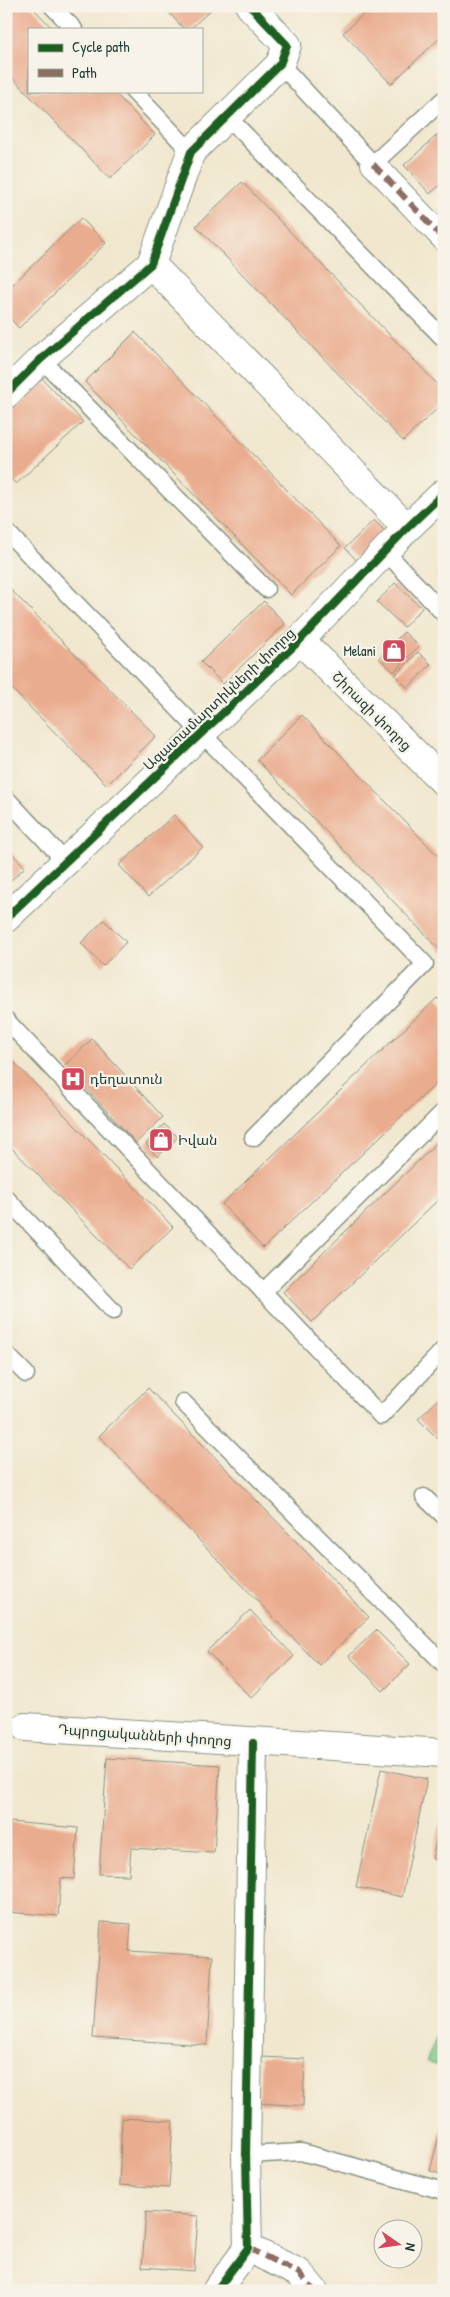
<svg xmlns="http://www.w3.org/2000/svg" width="450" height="2297" font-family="'Patrick Hand','Noto Sans Armenian',sans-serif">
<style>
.green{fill:#7bc786;stroke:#4d825d}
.building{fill:#eaac8e}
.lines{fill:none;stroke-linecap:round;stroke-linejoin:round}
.service-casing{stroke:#889281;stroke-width:19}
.pedestrian-casing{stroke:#889281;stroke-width:26}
.minor-casing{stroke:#889281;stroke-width:30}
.tertiary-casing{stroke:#889281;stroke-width:30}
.service{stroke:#fff;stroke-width:16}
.pedestrian{stroke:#fff;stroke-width:24}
.minor{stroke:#fff;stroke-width:28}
.tertiary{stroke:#fff;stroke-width:28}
.quiet{stroke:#8d6e63;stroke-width:6;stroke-dasharray:12 6;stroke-linecap:butt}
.cycleway-casing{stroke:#f7f3e8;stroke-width:11}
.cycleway{stroke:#1b5e20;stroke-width:8}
.labels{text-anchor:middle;stroke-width:4.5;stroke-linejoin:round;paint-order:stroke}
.poi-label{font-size:14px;fill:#1f3d34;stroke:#f7f3e8;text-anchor:start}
.street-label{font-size:14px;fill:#1f3d34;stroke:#f7f3e8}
</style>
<rect width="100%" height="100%" fill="#f7f3e8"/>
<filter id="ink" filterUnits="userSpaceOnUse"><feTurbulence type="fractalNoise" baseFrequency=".02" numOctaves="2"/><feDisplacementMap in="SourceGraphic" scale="10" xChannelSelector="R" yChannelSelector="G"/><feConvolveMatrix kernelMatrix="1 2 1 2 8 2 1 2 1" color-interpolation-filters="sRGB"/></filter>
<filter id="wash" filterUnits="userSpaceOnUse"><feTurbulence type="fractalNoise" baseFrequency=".0096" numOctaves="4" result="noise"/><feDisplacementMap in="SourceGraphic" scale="20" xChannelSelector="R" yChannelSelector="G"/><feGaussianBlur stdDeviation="1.12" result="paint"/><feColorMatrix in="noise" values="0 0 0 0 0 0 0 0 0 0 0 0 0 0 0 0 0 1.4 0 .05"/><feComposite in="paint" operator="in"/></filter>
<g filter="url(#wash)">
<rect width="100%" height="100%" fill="#f0e7ce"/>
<path class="green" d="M 444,2017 L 444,2066 L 426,2062 Z"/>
<g id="blocks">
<path class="building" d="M 6,6 L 31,6 L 53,29 L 29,29 L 29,91 L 113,91 L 155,135 L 110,179 L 6,71 Z
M 163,6 L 210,6 L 212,9 L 190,29 L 184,29 Z
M 372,6 L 444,6 L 444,34 L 391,84 L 343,33 Z
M 444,129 L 444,181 L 430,194 L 404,165 Z
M 242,182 L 444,391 L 444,402 L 403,441 L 196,226 Z
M 81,218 L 106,243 L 19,328 L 6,314 L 6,291 Z
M 135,332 L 341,546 L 291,595 L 85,382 Z
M 39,375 L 83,422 L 16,484 L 6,474 L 6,406 Z
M 374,520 L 392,538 L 363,567 L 345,548 Z
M 444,568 L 444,584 L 436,575 Z
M 395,583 L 422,608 L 404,627 L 377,602 Z
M 6,585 L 156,736 L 107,785 L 6,683 Z
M 264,601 L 285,624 L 223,684 L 201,662 Z
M 404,632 L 419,646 L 394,672 L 379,658 Z
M 418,652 L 431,664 L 408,688 L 395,675 Z
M 302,715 L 444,862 L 444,954 L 257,760 Z
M 174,815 L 203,847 L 148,897 L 119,865 Z
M 6,847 L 25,867 L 6,885 Z
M 104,920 L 126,942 L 103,966 L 81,943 Z
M 437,998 L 444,1005 L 444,1076 L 263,1248 L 222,1204 Z
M 92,1039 L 163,1117 L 136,1143 L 65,1065 Z
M 6,1054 L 173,1227 L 129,1269 L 6,1142 Z
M 164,1124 L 178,1137 L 157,1157 L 146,1144 Z
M 444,1136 L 444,1194 L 312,1322 L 283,1292 Z
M 148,1388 L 369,1617 L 319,1665 L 99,1436 Z
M 444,1394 L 444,1445 L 418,1419 Z
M 250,1610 L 294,1656 L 251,1698 L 207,1651 Z
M 376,1630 L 410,1664 L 383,1691 L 349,1656 Z
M 107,1758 L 220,1765 L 214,1853 L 131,1848 L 129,1875 L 99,1874 Z
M 381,1769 L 427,1779 L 402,1897 L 356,1887 Z
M 443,1812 L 444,1812 L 444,1862 L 432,1859 Z
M 10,1822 L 78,1828 L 74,1879 L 61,1878 L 58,1916 L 6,1912 L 6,1872 Z
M 101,1922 L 131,1924 L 129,1951 L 212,1956 L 207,2045 L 93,2038 Z
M 261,2057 L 305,2059 L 303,2106 L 259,2103 Z
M 122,2118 L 173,2121 L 169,2188 L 119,2185 Z
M 443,2120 L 444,2121 L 444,2175 L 430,2171 Z
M 146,2212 L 198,2216 L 194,2271 L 142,2267 Z"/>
</g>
</g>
<g filter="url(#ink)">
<use href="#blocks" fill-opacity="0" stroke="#889281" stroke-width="1"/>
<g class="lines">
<defs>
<path id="service" d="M 52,6 L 74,29
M 280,64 L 373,164 L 444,99
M 133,91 L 191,152
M 227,116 L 444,339
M 41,359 L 266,589
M 6,531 L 425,964 L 253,1138
M 385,551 L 444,614
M 6,798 L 65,861
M 6,1020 L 381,1416 L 444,1349
M 6,1198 L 113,1311
M 263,1292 L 444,1111
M 6,1354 L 26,1374
M 183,1402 L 444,1664
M 424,1497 L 444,1516
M 246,2155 L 301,2152 L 444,2191"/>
<path id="pedestrian" d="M 373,164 L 444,239"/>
<path id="minor" d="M 151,264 L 407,528
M 6,394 L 41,359 L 151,264 L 191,152 L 280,64 L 287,45 L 250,6
M 6,918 L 300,640
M 25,1727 L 444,1753
M 248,2248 L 299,2273 L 314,2291
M 216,2291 L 248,2248 L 246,2155 L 253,1743"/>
<path id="tertiary" d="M 444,493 L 407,528 L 300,640 L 444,782"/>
</defs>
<use href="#service" class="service-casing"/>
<use href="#pedestrian" class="pedestrian-casing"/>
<use href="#minor" class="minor-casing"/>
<use href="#tertiary" class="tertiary-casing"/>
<use href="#service" class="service"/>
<use href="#pedestrian" class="pedestrian"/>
<use href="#minor" class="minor"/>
<use href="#tertiary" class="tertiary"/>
<path class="quiet" d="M 373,164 L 444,239
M 248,2248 L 299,2273 L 314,2291"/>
<defs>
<path id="cycleway" d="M 6,394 L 41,359 L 151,264 L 191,152 L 280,64 L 287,45 L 250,6
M 6,918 L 300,640 L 407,528 L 444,493
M 216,2291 L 248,2248 L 246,2155 L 253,1743"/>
</defs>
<use href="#cycleway" class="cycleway-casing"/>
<use href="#cycleway" class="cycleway"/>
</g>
</g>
<defs>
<symbol id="shop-square" viewBox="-11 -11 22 22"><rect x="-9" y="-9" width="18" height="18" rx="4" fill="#d1495b" stroke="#f7f3e8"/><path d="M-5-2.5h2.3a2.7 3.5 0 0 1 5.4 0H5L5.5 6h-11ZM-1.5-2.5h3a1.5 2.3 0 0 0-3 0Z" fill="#fff"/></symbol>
<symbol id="hospital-square" viewBox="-11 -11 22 22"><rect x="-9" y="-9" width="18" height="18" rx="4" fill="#d1495b" stroke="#f7f3e8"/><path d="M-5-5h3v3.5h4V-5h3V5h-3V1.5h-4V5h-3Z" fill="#fff"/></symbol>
</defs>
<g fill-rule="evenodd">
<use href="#shop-square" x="380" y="637" width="28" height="28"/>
<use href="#hospital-square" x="59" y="1065" width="28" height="28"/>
<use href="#shop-square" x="147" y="1126" width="28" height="28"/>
</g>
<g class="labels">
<g class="poi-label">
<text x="376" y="656" text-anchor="end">Melani</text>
<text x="90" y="1084">դեղատուն</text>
<text x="178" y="1145">Իվան</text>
</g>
<g class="street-label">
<text transform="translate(219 699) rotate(-43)" y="5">Ազատամարտիկների փողոց</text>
<text transform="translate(372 711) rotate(45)" y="5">Շիրազի փողոց</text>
<text transform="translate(145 1735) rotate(4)" y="5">Դպրոցականների փողոց</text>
</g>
</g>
<rect width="450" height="2297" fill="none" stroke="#f7f3e8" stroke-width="25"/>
<rect x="28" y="28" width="175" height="65" fill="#f7f3e8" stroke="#a1aaa0"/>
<rect x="38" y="44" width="25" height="8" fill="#1b5e20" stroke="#a1aaa0"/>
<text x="72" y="52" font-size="15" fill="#1f3d34">Cycle path</text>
<rect x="38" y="69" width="25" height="8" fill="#8d6e63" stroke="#a1aaa0"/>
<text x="72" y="78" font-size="15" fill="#1f3d34">Path</text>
<g transform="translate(398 2244) rotate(103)"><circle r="24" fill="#f7f3e8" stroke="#a1aaa0"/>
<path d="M0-4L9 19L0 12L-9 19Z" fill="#d1495b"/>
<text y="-8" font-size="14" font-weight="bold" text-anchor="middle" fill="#1f3d34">N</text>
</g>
</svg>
